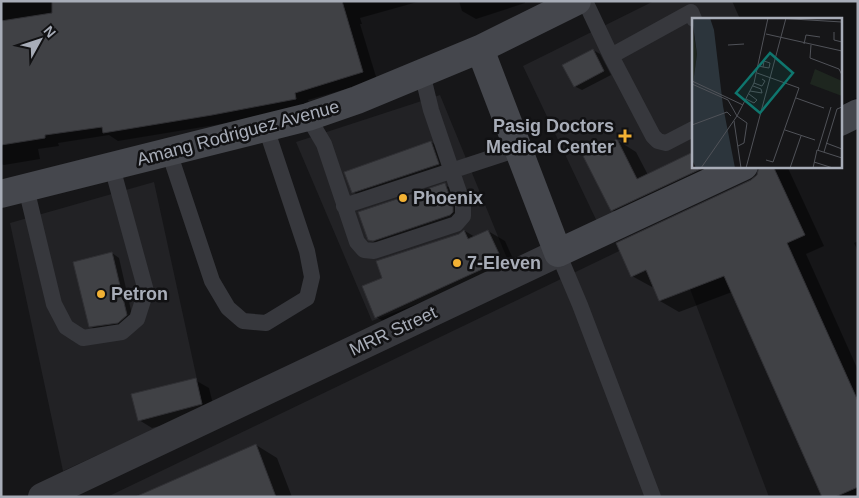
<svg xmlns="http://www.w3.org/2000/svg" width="859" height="498" font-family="Helvetica,sans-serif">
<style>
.built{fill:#222225}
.shadow{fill:#0007}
.building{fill:#404145;stroke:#303034}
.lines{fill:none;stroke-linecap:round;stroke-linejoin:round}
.lane{stroke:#37383d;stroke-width:16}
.street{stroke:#37383d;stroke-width:28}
.secondary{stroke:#45474d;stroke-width:28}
.poi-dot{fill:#f2b134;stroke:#111113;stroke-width:2}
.labels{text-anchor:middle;stroke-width:5;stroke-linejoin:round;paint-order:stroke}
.poi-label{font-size:18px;font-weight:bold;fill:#a8adb8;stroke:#111113;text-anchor:start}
.street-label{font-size:18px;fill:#a8adb8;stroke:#111113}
.inset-road{fill:none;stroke:#505258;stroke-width:1}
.view{fill:#0f766e;fill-opacity:0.15;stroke:#0f766e;stroke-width:2.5}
.inset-edge{fill:none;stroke:#a8adb8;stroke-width:2.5}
</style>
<rect width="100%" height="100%" fill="#161618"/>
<path class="built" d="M 654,1 L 858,1 L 858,97 L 840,106 L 840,19 L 693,19 L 693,166 L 721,166 L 600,228 L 523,66 Z
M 440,95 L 511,268 L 372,321 L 296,142 Z
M 154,182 L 203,407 L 63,471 L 10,223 Z
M 667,228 L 769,497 L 107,497 Z"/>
<path class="shadow" d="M 1,1 L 421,1 L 360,18 L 362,24 L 360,24 L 377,80 L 308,100 L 310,106 L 227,123 L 118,141 L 109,135 L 58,143 L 59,146 L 38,149 L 40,159 L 4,165 L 1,164 Z
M 459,1 L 525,1 L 525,3 L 476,19 L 462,11 Z
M 732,1 L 858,1 L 858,100 L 840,109 L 840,19 L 740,19 Z
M 593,50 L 600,54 L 611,75 L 582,90 L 574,86 Z
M 617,140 L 636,152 L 648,175 L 693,166 L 749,166 L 631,221 L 612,210 Z
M 431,142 L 438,146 L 445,168 L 360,196 L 353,192 Z
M 761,166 L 787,166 L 824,246 L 806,254 L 858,370 L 858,497 L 824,497 L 732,292 L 679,312 L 660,301 L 654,286 L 652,287 L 632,276 L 752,181 L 758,175 Z
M 445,185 L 452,189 L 460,216 L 377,243 L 369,239 Z
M 465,231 L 475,237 L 488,231 L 505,241 L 518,270 L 393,326 L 376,317 L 383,279 Z
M 858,241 L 858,251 L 854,243 Z
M 112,253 L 119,258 L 133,319 L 125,326 L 97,330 L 90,326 Z
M 195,380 L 209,388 L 215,412 L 152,428 L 139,420 Z
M 256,445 L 277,458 L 292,497 L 139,497 Z"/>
<path class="building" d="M 52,1 L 342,1 L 363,72 L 295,93 L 296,99 L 212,115 L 103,133 L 102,127 L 45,135 L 45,138 L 1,145 L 1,21 L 52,13 Z
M 593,49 L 604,71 L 574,87 L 562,65 Z
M 617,139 L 637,179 L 693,152 L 693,166 L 707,166 L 611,211 L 583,156 Z
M 431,141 L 439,164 L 352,193 L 344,172 Z
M 759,166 L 773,166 L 805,235 L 787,243 L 858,401 L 858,487 L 835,497 L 822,497 L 724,276 L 659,301 L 646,270 L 631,277 L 616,243 L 751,180 L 757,175 Z
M 445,183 L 453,206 L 453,212 L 450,215 L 373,241 L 368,240 L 358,212 Z
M 464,230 L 468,239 L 488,230 L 502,260 L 375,318 L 362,286 L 382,278 L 376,261 L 459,234 Z
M 112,252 L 127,315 L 118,323 L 89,327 L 73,262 Z
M 196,378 L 202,404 L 138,421 L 131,394 Z
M 256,444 L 276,497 L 135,497 Z"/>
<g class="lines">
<path class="lane" d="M 585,1 L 611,56 L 653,136 L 658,141 L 666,143 L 693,129
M 611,56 L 691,12 L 694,19
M 308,117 L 324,144 L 357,242 L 364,250 L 374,251 L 456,224 L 463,216 L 463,204 L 431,110 L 422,73
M 169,152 L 212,281 L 228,308 L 243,321 L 266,323 L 307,298 L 312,277 L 307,251 L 266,128
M 26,188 L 54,304 L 66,327 L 83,338 L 122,332 L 137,319 L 146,291 L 112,167
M 344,206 L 518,149
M 558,253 L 580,305 L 653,497"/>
<path class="street" d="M 42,497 L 558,253"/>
<path class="secondary" d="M 480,49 L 558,253 L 744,166
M 840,122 L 858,113
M 1,194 L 308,117 L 357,100 L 480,49 L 577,1"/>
</g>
<g class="poi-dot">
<path d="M622.5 128.5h5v5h5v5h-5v5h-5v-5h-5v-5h5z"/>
<circle cx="403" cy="198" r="5"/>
<circle cx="457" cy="263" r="5"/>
<circle cx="101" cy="294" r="5"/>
</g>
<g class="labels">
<g class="poi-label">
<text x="614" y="132" text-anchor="end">Pasig Doctors<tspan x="614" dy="21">Medical Center</tspan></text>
<text x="413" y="204">Phoenix</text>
<text x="467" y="269">7-Eleven</text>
<text x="111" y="300">Petron</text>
</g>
<g class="street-label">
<text transform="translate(238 133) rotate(-15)" y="6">Amang Rodriguez Avenue</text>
<text transform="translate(393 331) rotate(-25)" y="6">MRR Street</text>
</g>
</g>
<g transform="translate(692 18)">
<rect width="150" height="150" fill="#161618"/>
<path d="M 0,7 L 5,36 L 0,73 ZM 123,51 L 150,63 L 150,78 L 118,66 Z" fill="#1e261f"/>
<path d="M 0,0 L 18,0 L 22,12 L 31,88 L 43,150 L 4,150 L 0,142 L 0,73 L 5,36 Z" fill="#2c353c"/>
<path class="inset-road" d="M 84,0 L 150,4M 142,14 L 142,22 L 150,24M 74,16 L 150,33M 112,26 L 114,17 L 128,19M 36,27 L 52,26M 119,27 L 118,40 L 147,51 L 150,57M 0,32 L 0,53M 67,48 L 71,49 L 77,50 L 78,45 L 72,43 L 71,49M 65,55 L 107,70 L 81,144 L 74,142M 0,63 L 51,87M 62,65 L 70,68 L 73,63 L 70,61M 0,66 L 36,82 L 45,98 L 55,105 L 52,125 L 46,128M 58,73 L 70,75 L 69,71 L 61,68M 104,80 L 132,90M 54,81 L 62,85 L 65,82 L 57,76M 42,103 L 49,150M 0,107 L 35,94 L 39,98M 93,112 L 123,122M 134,125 L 150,131M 126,132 L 139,89M 132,134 L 145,91 L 150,89M 122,144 L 141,150M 9,150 L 45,98 L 62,65 L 76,0M 54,150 L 94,0M 98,150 L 109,118M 121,150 L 125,132 L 150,140"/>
<path class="view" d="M 78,35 L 101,55 L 68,95 L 44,75 Z"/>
<rect width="150" height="150" class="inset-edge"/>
</g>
<rect width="859" height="498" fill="none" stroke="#a8adb8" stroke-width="5"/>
<g transform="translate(40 40) rotate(50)" stroke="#111113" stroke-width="4" paint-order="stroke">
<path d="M0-4L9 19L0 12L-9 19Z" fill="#a8adb8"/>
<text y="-8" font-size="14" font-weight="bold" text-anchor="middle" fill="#a8adb8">N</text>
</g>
</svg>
